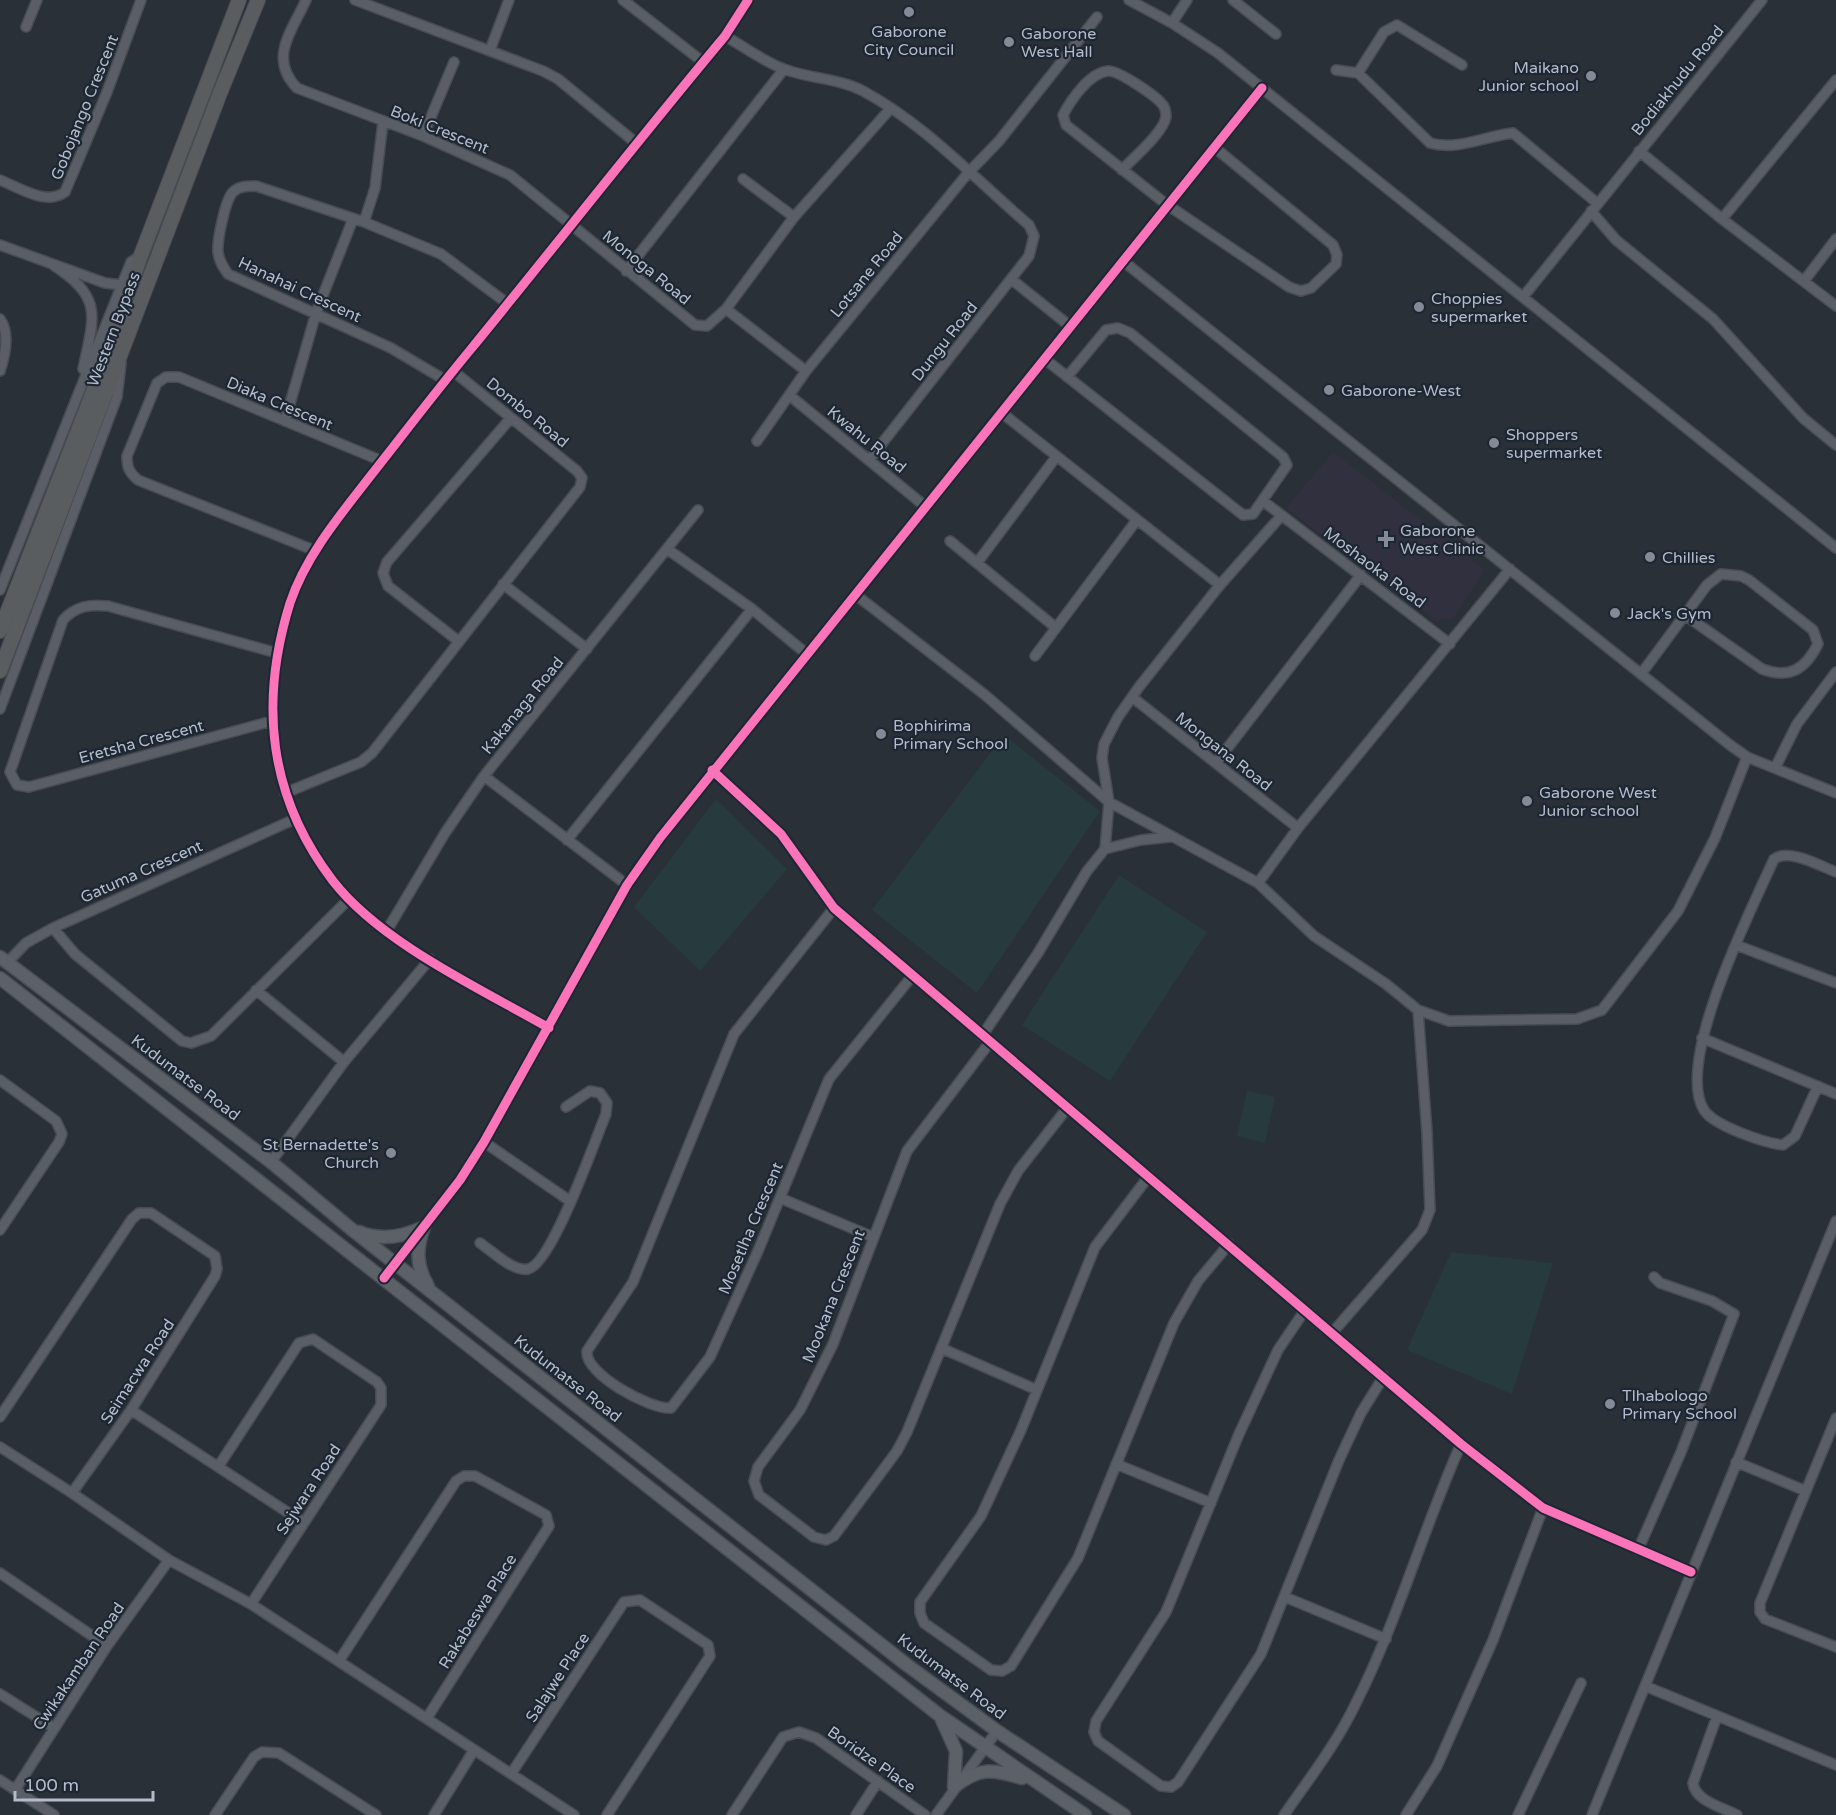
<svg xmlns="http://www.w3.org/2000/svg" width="1836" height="1815" font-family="'Varela Round',sans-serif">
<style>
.medical{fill:#31303e}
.garden{fill:#273a3e}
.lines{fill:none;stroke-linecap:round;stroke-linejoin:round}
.minor-casing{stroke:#484c53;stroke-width:12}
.major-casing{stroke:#484c55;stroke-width:15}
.highway-casing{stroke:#474c53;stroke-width:16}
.minor{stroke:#5a5e66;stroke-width:9}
.major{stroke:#5c6168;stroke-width:12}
.highway{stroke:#5a5d60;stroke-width:14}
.cycleway-casing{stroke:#1d2633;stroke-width:13}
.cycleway{stroke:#fb73b8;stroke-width:9}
.poi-dot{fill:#848b96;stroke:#1d2633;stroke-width:2}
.labels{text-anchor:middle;stroke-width:4.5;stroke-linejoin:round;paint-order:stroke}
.poi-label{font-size:16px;fill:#b4bcc9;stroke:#1d2633;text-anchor:start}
.street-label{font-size:16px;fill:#b4bcc9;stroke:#1d2633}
</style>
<rect width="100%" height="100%" fill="#2a3038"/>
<path class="medical" d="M 1333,452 L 1485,570 L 1453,618 L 1437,621 L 1286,508 Z"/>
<path class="garden" d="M 1004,735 L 1100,811 L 977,993 L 872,910 Z
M 716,799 L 787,869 L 700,971 L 634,907 Z
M 1119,875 L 1207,932 L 1110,1081 L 1022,1025 Z
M 1247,1091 L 1275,1097 L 1265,1143 L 1237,1136 Z
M 1451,1252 L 1553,1263 L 1512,1394 L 1407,1350 Z"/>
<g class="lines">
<defs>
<path id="minor" d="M 306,0 C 292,31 268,58 297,88 L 423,136 L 510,175 L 695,325 L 707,326 L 726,309 L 794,217 L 891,108
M 355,0 L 543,71 L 558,79 L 636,143
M 623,0 L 703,62
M 1129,0 L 1172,23 L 1218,53 L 1836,548
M 1233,0 L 1276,34
M 1172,23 L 1187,0
M 26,27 L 37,0
M 725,36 C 743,46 764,62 784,69 C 810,79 838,78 863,91 C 926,125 975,179 1029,225 L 1034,236 L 1029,256 L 869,460
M 490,50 L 509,0
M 1336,70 L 1358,73 L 1430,143 C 1457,151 1485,136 1513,133 L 1597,203
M 1358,73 L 1384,32 L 1397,25 L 1462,65
M 423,136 L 454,62
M 1639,151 L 1722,219 L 1836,306
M 1122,170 C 1134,157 1163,133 1166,117 C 1166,113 1165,107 1162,104 C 1156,96 1118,70 1108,71 C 1089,73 1071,100 1063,115 L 1066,125 L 1166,204 L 1289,287 L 1301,291 L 1311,288 L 1336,264 L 1337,255 L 1333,245 L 1214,147
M 743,179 L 794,217
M 0,180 C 20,188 46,206 65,192 L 107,92 L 141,0
M 1591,211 L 1616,240 L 1713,319 L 1803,418 L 1836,445
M 1722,219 L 1836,80
M 364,222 L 375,188 L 383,122
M 0,245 L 105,283 L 122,285
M 1123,261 L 1730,745 L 1747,757 L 1836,793
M 53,265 C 104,298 94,316 83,369
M 626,271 L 784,69
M 1011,279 L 1071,327
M 1804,281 L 1836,239
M 1523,297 L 1762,0
M 726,309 L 806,371
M 0,319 C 10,333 5,356 0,371
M 1046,360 L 1243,515 L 1253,514 L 1287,465 L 1283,457 L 1130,333 L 1118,328 L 1106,330 L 1067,377
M 445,380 L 391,348 L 228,274 C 223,267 219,261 218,252 C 217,241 225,200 233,192 C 239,186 248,186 256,186 L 364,222 L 441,254 L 508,304
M 789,395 L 926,507
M 1002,413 L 1220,585
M 285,421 L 316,313 L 353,219
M 757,441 L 806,371 L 968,173 L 999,141 L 1097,17
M 1263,501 L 1450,644
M 950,541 L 1055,627
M 667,549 L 752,609 L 808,655
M 316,551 L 138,480 C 129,472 127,468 127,456 L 157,383 L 166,377 L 179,377 L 382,461
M 977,563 L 1056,457
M 1510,569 L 1298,828 L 1258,883 L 1314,936 L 1386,984 L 1418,1010 L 1449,1021 L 1577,1019 L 1602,1010 L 1678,911 L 1715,838 L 1747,757
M 503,584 L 587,649
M 0,590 L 131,262 L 140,256
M 856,595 L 985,695 L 1109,802 L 1258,883
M 457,640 L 388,586 L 383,573 L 387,562 L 510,419
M 1035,656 L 1136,521
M 1641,674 L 1707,585 L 1721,574 L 1741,576 L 1749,580 L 1813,630 L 1818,644 C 1805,670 1789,679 1762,669 L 1685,615
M 1132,697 L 1298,828
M 0,709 L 117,397 L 121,363
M 272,721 L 29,787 L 17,785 L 10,772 L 63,620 C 76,606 89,604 108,606 L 277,653
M 1216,763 L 1361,575
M 1775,768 L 1797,724 L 1836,672
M 712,770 L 781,834 L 834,908 L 1461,1444 L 1543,1508 L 1691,1572
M 484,776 L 627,885
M 285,793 L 361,762 L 372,753 L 580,487 L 582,478 L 577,471 L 453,371
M 567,840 L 752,609
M 1105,849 L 1141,840 L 1170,837
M 834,908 L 734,1034 L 633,1282 L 587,1351 C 584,1374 651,1410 671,1408 L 710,1357 L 758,1251 L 829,1079 L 913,975
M 53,928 L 75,954 L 182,1041 L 191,1043 L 211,1036 L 349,899
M 386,932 L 445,833 L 484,776 L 698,510
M 1736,945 L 1836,983
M 7,963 L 26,943 L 53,928 L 295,819
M 256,990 L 344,1062
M 549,1028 C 481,989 381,943 333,881 C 268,796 259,703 290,603 C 306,555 341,514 372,474 C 405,432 437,390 471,349 C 556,245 639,139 725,36 L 748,0
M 982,1036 L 1038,953 L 1087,871 L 1105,849 L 1109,802 L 1102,758 L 1104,744 L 1118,717 L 1139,687 L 1220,585 L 1281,516
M 1702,1038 L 1836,1094
M 990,1042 L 907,1151 L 833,1344 L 800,1410 L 758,1467 L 754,1481 L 759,1495 L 814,1537 L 826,1540 L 834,1536 L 897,1451 L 907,1432 L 1000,1204 L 1018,1171 L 1068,1107
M 0,1080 L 56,1121 L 62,1134 L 59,1142 L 0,1230
M 1818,1086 L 1795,1136 L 1783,1145 C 1765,1143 1714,1126 1704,1110 C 1674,1062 1752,908 1774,859 C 1789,848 1820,866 1836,872
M 484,1142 L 570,1201
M 271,1162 L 344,1062 L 430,959
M 1149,1176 L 1095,1247 L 1021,1430 L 981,1516 L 920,1602 L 920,1613 L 924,1623 L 991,1670 L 1002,1671 L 1011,1666 L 1078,1558 L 1174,1323 L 1198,1281 L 1229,1244
M 780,1198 L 873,1237
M 480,1243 C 492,1251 513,1272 528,1269 C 552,1264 595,1140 606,1114 L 607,1103 L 600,1093 L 590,1091 L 566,1107
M 384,1278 L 460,1180 L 484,1142 L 627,885 L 660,838 L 1262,88
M 1305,1310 L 1278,1350 L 1239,1434 L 1166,1612 L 1096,1721 L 1094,1732 L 1098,1741 L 1161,1786 L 1171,1787 L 1178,1782 L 1261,1654 L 1339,1460 L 1361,1413 L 1384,1376
M 1332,1333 L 1422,1230 L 1430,1210 L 1427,1132 L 1418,1010
M 941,1348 L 1037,1390
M 131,1410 L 304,1523
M 0,1417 L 132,1219 L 139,1213 L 151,1213 L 215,1256 L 217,1269 L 215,1276 L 131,1410 L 72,1493
M 1836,1418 L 1760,1603 L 1760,1612 L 1765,1619 L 1836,1647
M 0,1447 L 72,1493 L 169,1560 L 251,1604 L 574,1815
M 1736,1462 L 1806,1491
M 1116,1464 L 1211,1503
M 218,1467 L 299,1343 L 313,1339 L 377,1382 L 381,1388 L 381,1405 L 251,1604
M 1638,1550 L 1681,1452 L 1734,1314 L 1712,1301 L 1660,1283 L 1654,1277
M 0,1573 L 107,1646
M 1285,1597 L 1386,1639
M 339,1661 L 456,1481 L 464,1476 L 475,1476 L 546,1515 L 549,1526 L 427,1718
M 1645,1686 L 1836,1765
M 0,1694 L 54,1728
M 1717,1716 L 1693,1783 C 1695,1801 1722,1807 1737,1815
M 511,1774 L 624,1602 L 640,1600 L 708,1645 L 710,1656 L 607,1815
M 0,1780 L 54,1815
M 15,1790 L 107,1646 L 169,1560
M 215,1815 L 254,1757 L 262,1752 L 279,1753 L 376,1815
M 434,1815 L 474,1750
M 732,1815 L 783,1737 L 799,1732 L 816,1738 L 925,1815
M 856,1815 L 878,1781
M 936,1815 L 997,1731
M 1284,1815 C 1309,1779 1337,1743 1356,1703 C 1398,1620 1423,1529 1461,1444
M 1406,1815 L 1437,1766 L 1493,1640 L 1543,1508
M 1518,1815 L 1581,1683
M 1592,1815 L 1836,1221"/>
<path id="major" d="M 0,957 L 271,1162 L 350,1228 L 907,1665 L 997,1731 L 1124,1815
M 0,978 L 939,1715 L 1085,1815
M 424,1227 C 416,1249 416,1266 428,1286
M 359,1232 C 381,1241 403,1237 424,1227
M 942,1720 L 956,1751 L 954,1787
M 954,1787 C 979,1767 992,1769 1022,1778"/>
<path id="highway" d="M 0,631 L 100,374 L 141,255 L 239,0
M 0,671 L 220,93 L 258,0"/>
</defs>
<use href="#minor" class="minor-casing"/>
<use href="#major" class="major-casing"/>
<use href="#highway" class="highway-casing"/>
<use href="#minor" class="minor"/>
<use href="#major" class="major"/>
<use href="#highway" class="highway"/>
<defs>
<path id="cycleway" d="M 712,770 L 781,834 L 834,908 L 1461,1444 L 1543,1508 L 1691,1572
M 549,1028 C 481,989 381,943 333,881 C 268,796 259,703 290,603 C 306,555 341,514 372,474 C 405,432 437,390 471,349 C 556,245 639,139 725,36 L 748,0
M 384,1278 L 460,1180 L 484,1142 L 627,885 L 660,838 L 1262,88"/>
</defs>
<use href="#cycleway" class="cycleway-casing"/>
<use href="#cycleway" class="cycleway"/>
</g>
<g class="poi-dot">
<circle cx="909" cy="12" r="6"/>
<circle cx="1009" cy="42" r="6"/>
<circle cx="1591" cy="76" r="6"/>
<circle cx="1419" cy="307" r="6"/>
<circle cx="1329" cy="390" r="6"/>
<circle cx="1494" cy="443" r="6"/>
<path d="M1383 530h6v6h6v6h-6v6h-6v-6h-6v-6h6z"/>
<circle cx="1650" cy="557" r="6"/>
<circle cx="1615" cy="613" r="6"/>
<circle cx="881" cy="734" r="6"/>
<circle cx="1527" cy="801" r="6"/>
<circle cx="391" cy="1153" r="6"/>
<circle cx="1610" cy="1404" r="6"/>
</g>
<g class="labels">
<g class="poi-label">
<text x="909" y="37" text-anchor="middle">Gaborone<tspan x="909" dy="18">City Council</tspan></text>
<text x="1021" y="39">Gaborone<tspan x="1021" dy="18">West Hall</tspan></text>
<text x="1579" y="73" text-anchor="end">Maikano<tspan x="1579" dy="18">Junior school</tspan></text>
<text x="1431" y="304">Choppies<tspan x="1431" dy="18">supermarket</tspan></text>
<text x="1341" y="396">Gaborone-West</text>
<text x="1506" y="440">Shoppers<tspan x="1506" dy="18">supermarket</tspan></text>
<text x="1400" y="536">Gaborone<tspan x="1400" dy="18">West Clinic</tspan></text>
<text x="1662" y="563">Chillies</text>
<text x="1627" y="619">Jack's Gym</text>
<text x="893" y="731">Bophirima<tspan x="893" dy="18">Primary School</tspan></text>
<text x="1539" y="798">Gaborone West<tspan x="1539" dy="18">Junior school</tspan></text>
<text x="379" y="1150" text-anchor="end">St Bernadette's<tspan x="379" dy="18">Church</tspan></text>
<text x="1622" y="1401">Tlhabologo<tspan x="1622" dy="18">Primary School</tspan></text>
</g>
<g class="street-label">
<text transform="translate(1677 80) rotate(-51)" y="6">Bodiakhudu Road</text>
<text transform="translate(84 107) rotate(-68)" y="6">Gobojango Crescent</text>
<text transform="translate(440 129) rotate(22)" y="6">Boki Crescent</text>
<text transform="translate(647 267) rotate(39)" y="6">Monoga Road</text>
<text transform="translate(866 274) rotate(-51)" y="6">Lotsane Road</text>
<text transform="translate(300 289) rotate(25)" y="6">Hanahai Crescent</text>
<text transform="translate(113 329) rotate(-69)" y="6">Western Bypass</text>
<text transform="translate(944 341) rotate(-52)" y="6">Dungu Road</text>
<text transform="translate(280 403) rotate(23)" y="6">Diaka Crescent</text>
<text transform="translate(528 412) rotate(39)" y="6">Dombo Road</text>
<text transform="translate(867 439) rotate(39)" y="6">Kwahu Road</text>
<text transform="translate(1375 567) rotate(37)" y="6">Moshaoka Road</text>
<text transform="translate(522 705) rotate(-51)" y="6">Kakanaga Road</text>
<text transform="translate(141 741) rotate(-15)" y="6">Eretsha Crescent</text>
<text transform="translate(1224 751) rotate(38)" y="6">Mongana Road</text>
<text transform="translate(141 871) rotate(-24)" y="6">Gatuma Crescent</text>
<text transform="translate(186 1077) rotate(37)" y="6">Kudumatse Road</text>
<text transform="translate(750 1228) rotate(-67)" y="6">Mosetlha Crescent</text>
<text transform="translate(833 1296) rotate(-68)" y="6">Mookana Crescent</text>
<text transform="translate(137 1371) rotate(-57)" y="6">Seimacwa Road</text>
<text transform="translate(568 1378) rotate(38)" y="6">Kudumatse Road</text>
<text transform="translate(308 1489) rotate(-57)" y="6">Sejwara Road</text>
<text transform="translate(477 1611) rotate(-58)" y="6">Rakabeswa Place</text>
<text transform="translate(78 1666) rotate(-56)" y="6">Cwikakamban Road</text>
<text transform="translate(952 1676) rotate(37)" y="6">Kudumatse Road</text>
<text transform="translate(557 1677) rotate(-57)" y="6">Salajwe Place</text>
<text transform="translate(872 1759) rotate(35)" y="6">Boridze Place</text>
</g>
</g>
<path d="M15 1791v9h138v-9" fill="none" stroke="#b4bcc9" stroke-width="3"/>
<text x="24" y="1791" font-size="18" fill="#b4bcc9" stroke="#1d2633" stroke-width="4.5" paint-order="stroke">100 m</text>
</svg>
